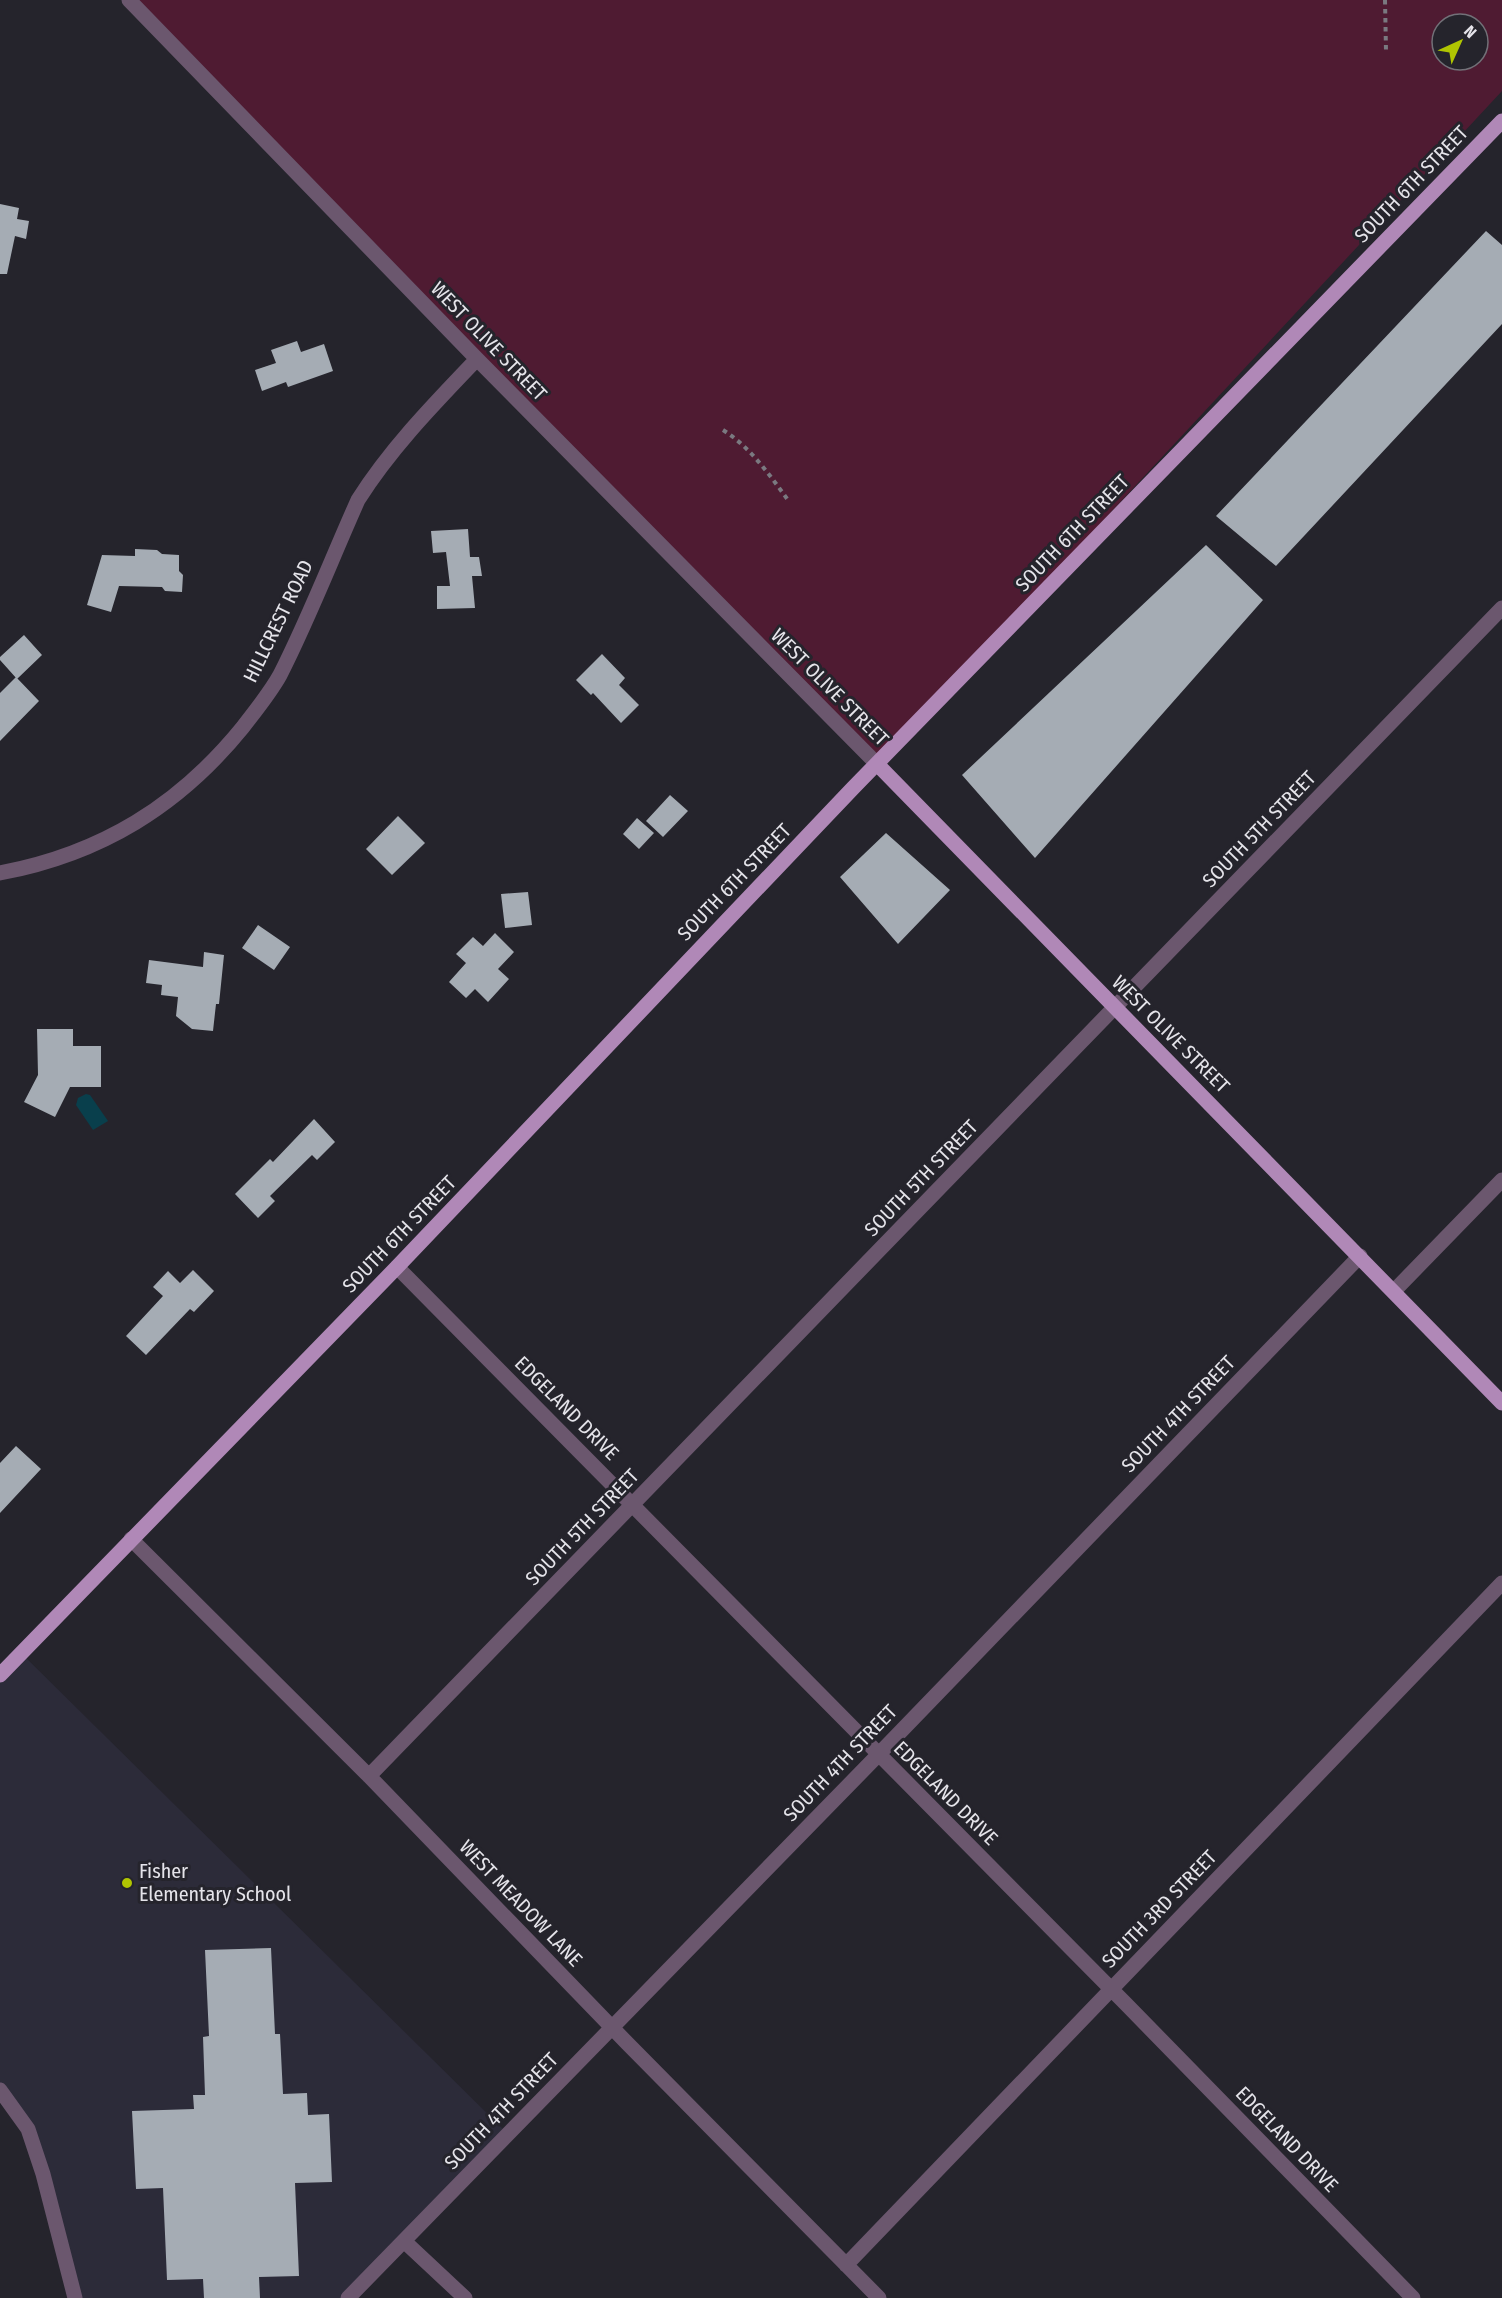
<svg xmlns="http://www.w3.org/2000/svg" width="1502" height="2298" font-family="'Fira Sans Condensed',sans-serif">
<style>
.built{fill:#2c2b39}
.green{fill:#4f1b32;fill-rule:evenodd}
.water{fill:#093f4c}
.building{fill:#a5acb4}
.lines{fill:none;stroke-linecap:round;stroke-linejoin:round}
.path{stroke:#7a7980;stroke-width:4;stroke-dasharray:4.5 4.5;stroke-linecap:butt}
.minor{stroke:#6b576e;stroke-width:15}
.major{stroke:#b088b7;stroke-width:15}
.poi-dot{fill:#b0c502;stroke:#25242c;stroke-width:2}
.labels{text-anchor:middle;stroke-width:6;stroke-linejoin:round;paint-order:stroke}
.street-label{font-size:20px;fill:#e5e4ea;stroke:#25242c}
.poi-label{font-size:20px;fill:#e5e4ea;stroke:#25242c;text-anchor:start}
</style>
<rect width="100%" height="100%" fill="#25242c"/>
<path class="built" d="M 21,1653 L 508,2134 L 349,2298 L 75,2298 L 43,2174 L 0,2090 L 0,1675 Z"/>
<path class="green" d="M 129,0 L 1502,0 L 1502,91 L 877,764 ZM 1442,24 L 1478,24 L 1478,60 L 1442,60 Z"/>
<path class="water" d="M 86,1094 L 90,1095 L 108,1121 L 93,1130 L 76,1105 L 78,1098 Z"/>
<path class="building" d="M 0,204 L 19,208 L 17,219 L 29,221 L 26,239 L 15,236 L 7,274 L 0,274 Z
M 1486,231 L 1502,245 L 1502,324 L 1276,566 L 1216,516 Z
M 297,341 L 301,352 L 324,344 L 333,371 L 288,387 L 286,382 L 262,391 L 255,370 L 276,363 L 271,350 Z
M 468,529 L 470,557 L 479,557 L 482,576 L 472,576 L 475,608 L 437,609 L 437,586 L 450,586 L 446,552 L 433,553 L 431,531 Z
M 1206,545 L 1263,600 L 1035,858 L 962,775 Z
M 135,549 L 157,550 L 162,554 L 179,555 L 179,571 L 183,575 L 182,592 L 165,591 L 162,587 L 119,586 L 111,612 L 87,605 L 102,555 L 135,556 Z
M 24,635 L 42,655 L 17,679 L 0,660 L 0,657 Z
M 602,654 L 625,678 L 619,685 L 639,705 L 621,723 L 593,693 L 591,695 L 576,680 Z
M 16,677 L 39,701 L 0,741 L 0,693 Z
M 670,795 L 688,811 L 663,837 L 646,821 Z
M 398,816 L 425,843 L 392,875 L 366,849 Z
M 637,818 L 654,833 L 639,849 L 623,834 Z
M 886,833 L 950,890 L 898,944 L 840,877 Z
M 528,892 L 532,925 L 505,928 L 501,894 Z
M 258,925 L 290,947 L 274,970 L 242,948 Z
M 495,933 L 514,952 L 498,969 L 509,979 L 488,1002 L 475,989 L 466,998 L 449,982 L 466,963 L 456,954 L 473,937 L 483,946 Z
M 204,952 L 224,955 L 219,1004 L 216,1004 L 213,1031 L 192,1029 L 176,1016 L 178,997 L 161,995 L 162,985 L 146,983 L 149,960 L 203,967 Z
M 37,1029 L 73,1029 L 73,1046 L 101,1046 L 101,1087 L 70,1087 L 55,1117 L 24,1102 L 38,1075 Z
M 314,1119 L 335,1142 L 317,1160 L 312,1155 L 270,1196 L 275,1201 L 258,1218 L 235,1194 L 270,1159 L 273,1162 Z
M 193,1270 L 214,1291 L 194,1312 L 190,1309 L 146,1355 L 126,1336 L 163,1296 L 153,1287 L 168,1271 L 180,1283 Z
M 16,1446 L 41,1469 L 0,1513 L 0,1463 Z
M 271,1948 L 275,2034 L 280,2034 L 283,2094 L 307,2093 L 308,2115 L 329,2114 L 332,2182 L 295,2183 L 299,2276 L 259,2277 L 260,2298 L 204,2298 L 203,2279 L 167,2280 L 163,2188 L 136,2189 L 132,2111 L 194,2109 L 193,2095 L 205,2095 L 203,2037 L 209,2036 L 205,1950 Z"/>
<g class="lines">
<path class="path" d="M 1385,0 L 1386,51
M 723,430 C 750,447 769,474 788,500"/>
<path class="minor" d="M 129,0 L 477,359 L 877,764
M 0,873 C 101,854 179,806 243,727 C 256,710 270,693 280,675 C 309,618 332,558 358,500 C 391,448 434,404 477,359
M 397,1267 L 1126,2004 L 1413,2298
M 1394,1291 L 1502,1180
M 131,1539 L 369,1776 L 627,2043 L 879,2298
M 369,1776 L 1502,608
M 0,2090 L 28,2129 L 43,2174 L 75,2298
M 404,2241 L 465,2298
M 846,2265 L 1502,1583
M 348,2298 L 878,1755 L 1360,1256"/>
<path class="major" d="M 877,764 L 1502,1403
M 0,1675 L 397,1267 L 853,788 L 1502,121"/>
</g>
<circle class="poi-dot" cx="127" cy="1883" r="6"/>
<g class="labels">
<g class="street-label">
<text transform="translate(1411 184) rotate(-46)" y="7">SOUTH 6TH STREET</text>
<text transform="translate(489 341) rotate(46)" y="7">WEST OLIVE STREET</text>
<text transform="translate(1072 533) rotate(-46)" y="7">SOUTH 6TH STREET</text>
<text transform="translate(278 621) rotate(-64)" y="7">HILLCREST ROAD</text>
<text transform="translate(830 687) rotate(45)" y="7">WEST OLIVE STREET</text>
<text transform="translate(1259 829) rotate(-46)" y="7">SOUTH 5TH STREET</text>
<text transform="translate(734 882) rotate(-46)" y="7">SOUTH 6TH STREET</text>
<text transform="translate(1171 1034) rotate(45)" y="7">WEST OLIVE STREET</text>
<text transform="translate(921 1178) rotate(-46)" y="7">SOUTH 5TH STREET</text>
<text transform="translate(399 1234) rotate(-46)" y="7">SOUTH 6TH STREET</text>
<text transform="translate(567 1408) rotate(45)" y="7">EDGELAND DRIVE</text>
<text transform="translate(1178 1414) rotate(-46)" y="7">SOUTH 4TH STREET</text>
<text transform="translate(582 1527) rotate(-46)" y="7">SOUTH 5TH STREET</text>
<text transform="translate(840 1763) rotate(-46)" y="7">SOUTH 4TH STREET</text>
<text transform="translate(946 1793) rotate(45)" y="7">EDGELAND DRIVE</text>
<text transform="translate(521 1903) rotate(46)" y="7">WEST MEADOW LANE</text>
<text transform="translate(1159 1909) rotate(-46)" y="7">SOUTH 3RD STREET</text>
<text transform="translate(501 2111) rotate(-46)" y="7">SOUTH 4TH STREET</text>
<text transform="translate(1287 2139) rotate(46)" y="7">EDGELAND DRIVE</text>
</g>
<g class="poi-label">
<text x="139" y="1878">Fisher<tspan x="139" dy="23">Elementary School</tspan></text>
</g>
</g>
<g transform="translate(1460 42) rotate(45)"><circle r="28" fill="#25242c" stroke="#727178" stroke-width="1.5"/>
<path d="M0-4.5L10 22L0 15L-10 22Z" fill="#b0c502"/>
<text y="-9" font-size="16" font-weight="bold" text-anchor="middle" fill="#e5e4ea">N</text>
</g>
</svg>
